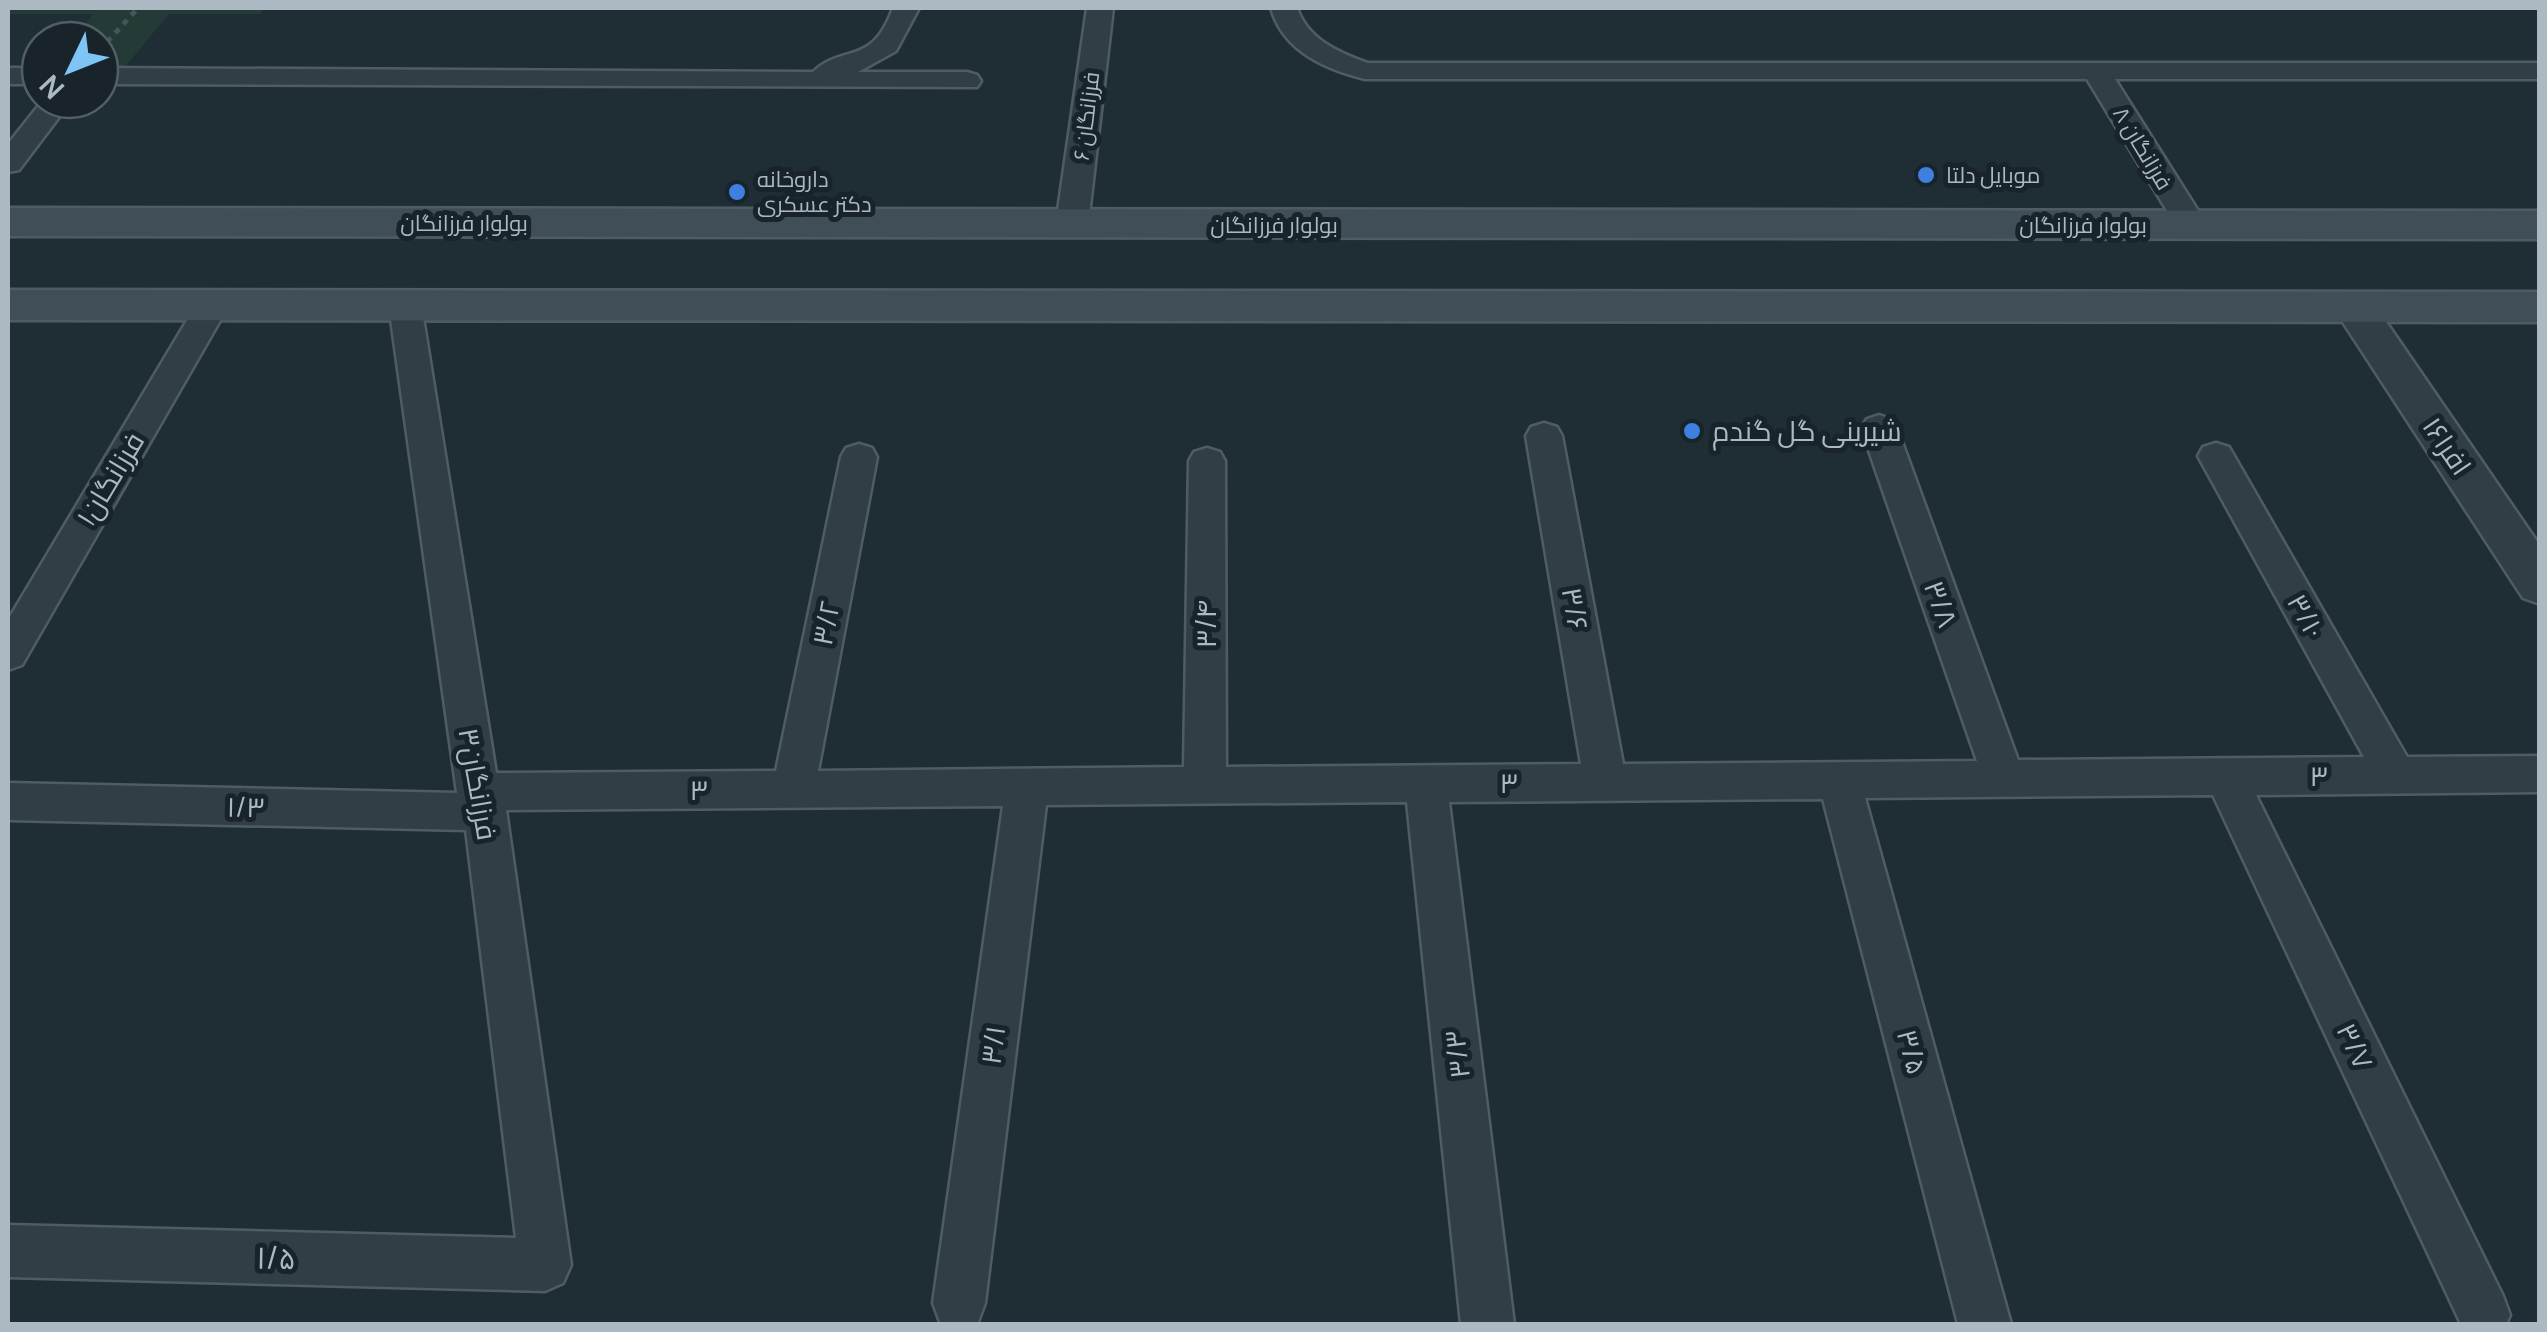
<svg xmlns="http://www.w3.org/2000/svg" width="2547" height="1332" font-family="Manrope,Cairo,sans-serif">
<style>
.green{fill:#243a36}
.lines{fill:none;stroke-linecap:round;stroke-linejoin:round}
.minor-casing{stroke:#505c64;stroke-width:5}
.tertiary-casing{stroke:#505c64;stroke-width:5}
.secondary-casing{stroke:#505c64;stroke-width:5}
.path{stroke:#425756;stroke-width:5;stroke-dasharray:6 6;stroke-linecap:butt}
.minor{fill:#323e45;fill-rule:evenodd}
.tertiary{fill:#323e45;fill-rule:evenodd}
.secondary{fill:#404e58;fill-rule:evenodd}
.shop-dot{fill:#3f7fe0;stroke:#18232a;stroke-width:4}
.labels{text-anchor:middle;stroke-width:10;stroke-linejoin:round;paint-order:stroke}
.far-street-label{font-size:22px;fill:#acb9c3;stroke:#18232a}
.far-poi-label{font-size:22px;fill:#acb9c3;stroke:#18232a;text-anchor:start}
.poi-label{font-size:28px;fill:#acb9c3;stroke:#18232a;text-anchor:start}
.street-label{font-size:28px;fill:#acb9c3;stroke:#18232a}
.near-street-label{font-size:32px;fill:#acb9c3;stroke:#18232a}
</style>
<rect width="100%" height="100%" fill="#1f2d35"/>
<path class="green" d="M 8,8 L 265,8 L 260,14 L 169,14 L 120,73 L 100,73 L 100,40 L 72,40 L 93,14 L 8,14 Z"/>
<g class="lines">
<defs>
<path id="minor" d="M 893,8 L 919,8 L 896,51 L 858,72 L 967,72 L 977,75 L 981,81 L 977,87 L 100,84 L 100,68 L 813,72 C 844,43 871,68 893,8 Z
M 1087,8 L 1113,8 L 1088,224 L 1083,231 L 1061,231 L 1056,224 Z
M 1271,8 L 1297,8 C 1308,39 1337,52 1368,63 L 2540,63 L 2540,79 L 2115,79 L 2207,225 L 2202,232 L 2180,232 L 2087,79 L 1365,79 C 1325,69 1283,51 1271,8 Z
M 8,68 L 40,68 L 40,84 L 8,84 Z
M 43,100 L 72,100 L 19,170 L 8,172 L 8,144 Z
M 213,294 L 225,297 L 229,305 L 22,665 L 8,670 L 8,620 L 201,297 Z
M 405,294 L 417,297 L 421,305 L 496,773 L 776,771 L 841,457 L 846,448 L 859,444 L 872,448 L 877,457 L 818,771 L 1184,767 L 1189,461 L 1194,452 L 1207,448 L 1220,452 L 1225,461 L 1226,767 L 1581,764 L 1526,436 L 1531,427 L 1544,423 L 1557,427 L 1562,436 L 1623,764 L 1977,761 L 1861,428 L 1867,419 L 1879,415 L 1891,419 L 1897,428 L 2018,760 L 2364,757 L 2198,456 L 2203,447 L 2216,443 L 2229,447 L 2407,757 L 2540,756 L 2540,792 L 2256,795 L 2503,1296 L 2510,1315 L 2506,1324 L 2461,1324 L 2213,795 L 1865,798 L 2011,1324 L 1958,1324 L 1823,799 L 1449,802 L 1514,1324 L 1461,1324 L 1407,802 L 1046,805 L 985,1303 L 978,1322 L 940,1322 L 933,1303 L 1003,806 L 506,810 L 571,1265 L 563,1283 L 545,1291 L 8,1277 L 8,1225 L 516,1238 L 466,830 L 8,820 L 8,783 L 457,793 L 389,305 L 393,297 Z"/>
<path id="tertiary" d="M 2354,293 L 2369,297 L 2540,546 L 2540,604 L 2523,598 L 2333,307 L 2339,297 Z"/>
<path id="secondary" d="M 8,208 L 2540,211 L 2540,239 L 8,236 Z
M 8,290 L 2540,292 L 2540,322 L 8,320 Z"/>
</defs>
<use href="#minor" class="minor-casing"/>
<use href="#tertiary" class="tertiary-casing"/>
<use href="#secondary" class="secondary-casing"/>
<path class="path" d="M 107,42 L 138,8"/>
<use href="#minor" class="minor"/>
<use href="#tertiary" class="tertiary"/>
<use href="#secondary" class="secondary"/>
</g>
<g class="shop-dot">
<circle cx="1926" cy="175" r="10"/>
<circle cx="737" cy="192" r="10"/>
<circle cx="1692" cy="431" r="10"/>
</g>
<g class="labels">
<g class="far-street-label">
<text transform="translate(1086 116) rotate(-83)" y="8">فرزانگان ۶</text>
<text transform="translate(2143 148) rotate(59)" y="8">فرزانگان ۸</text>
<text x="464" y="231">بولوار فرزانگان</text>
<text x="1274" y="233">بولوار فرزانگان</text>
<text x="2083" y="233">بولوار فرزانگان</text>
</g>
<g class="far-poi-label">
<text x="1946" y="183">موبایل دلتا</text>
<text x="757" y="187">داروخانه<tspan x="757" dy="25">دکتر عسکری</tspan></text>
</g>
<g class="poi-label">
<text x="1712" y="441">شیرینی گل گندم</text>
</g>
<g class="street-label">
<text transform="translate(2447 446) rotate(56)" y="10">۱۶افرا</text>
<text transform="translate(110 479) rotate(-59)" y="10">فرزانگان۱</text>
<text transform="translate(1941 604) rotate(70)" y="10">۳/۸</text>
<text transform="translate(1575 609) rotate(80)" y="10">۳/۶</text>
<text transform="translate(2306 616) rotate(61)" y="10">۳/۱۰</text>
<text transform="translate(826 623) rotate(-79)" y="10">۳/۲</text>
<text transform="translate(1206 624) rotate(-90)" y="10">۳/۴</text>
<text x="2319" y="786">۳</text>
<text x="1509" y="793">۳</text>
<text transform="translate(478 784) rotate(80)" y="10">فرزانگان۳</text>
<text x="699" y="800">۳</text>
<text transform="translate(246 807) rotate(1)" y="10">۱/۳</text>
<text transform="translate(993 1045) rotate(-82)" y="10">۳/۱</text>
<text transform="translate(2355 1046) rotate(64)" y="10">۳/۷</text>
<text transform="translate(1912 1052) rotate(75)" y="10">۳/۵</text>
<text transform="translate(1457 1054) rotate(-97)" y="10">۳/۳</text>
</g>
<g class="near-street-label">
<text transform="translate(276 1258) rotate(1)" y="11">۱/۵</text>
</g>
</g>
<rect width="2547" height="1332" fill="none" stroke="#acb9c3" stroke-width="20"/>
<g transform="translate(70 70) rotate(227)"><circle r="48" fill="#18232a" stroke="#535f67" stroke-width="2.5"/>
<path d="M0-8L18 38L0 25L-18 38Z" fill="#7ec5f5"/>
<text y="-15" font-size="28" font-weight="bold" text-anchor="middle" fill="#acb9c3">N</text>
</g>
</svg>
